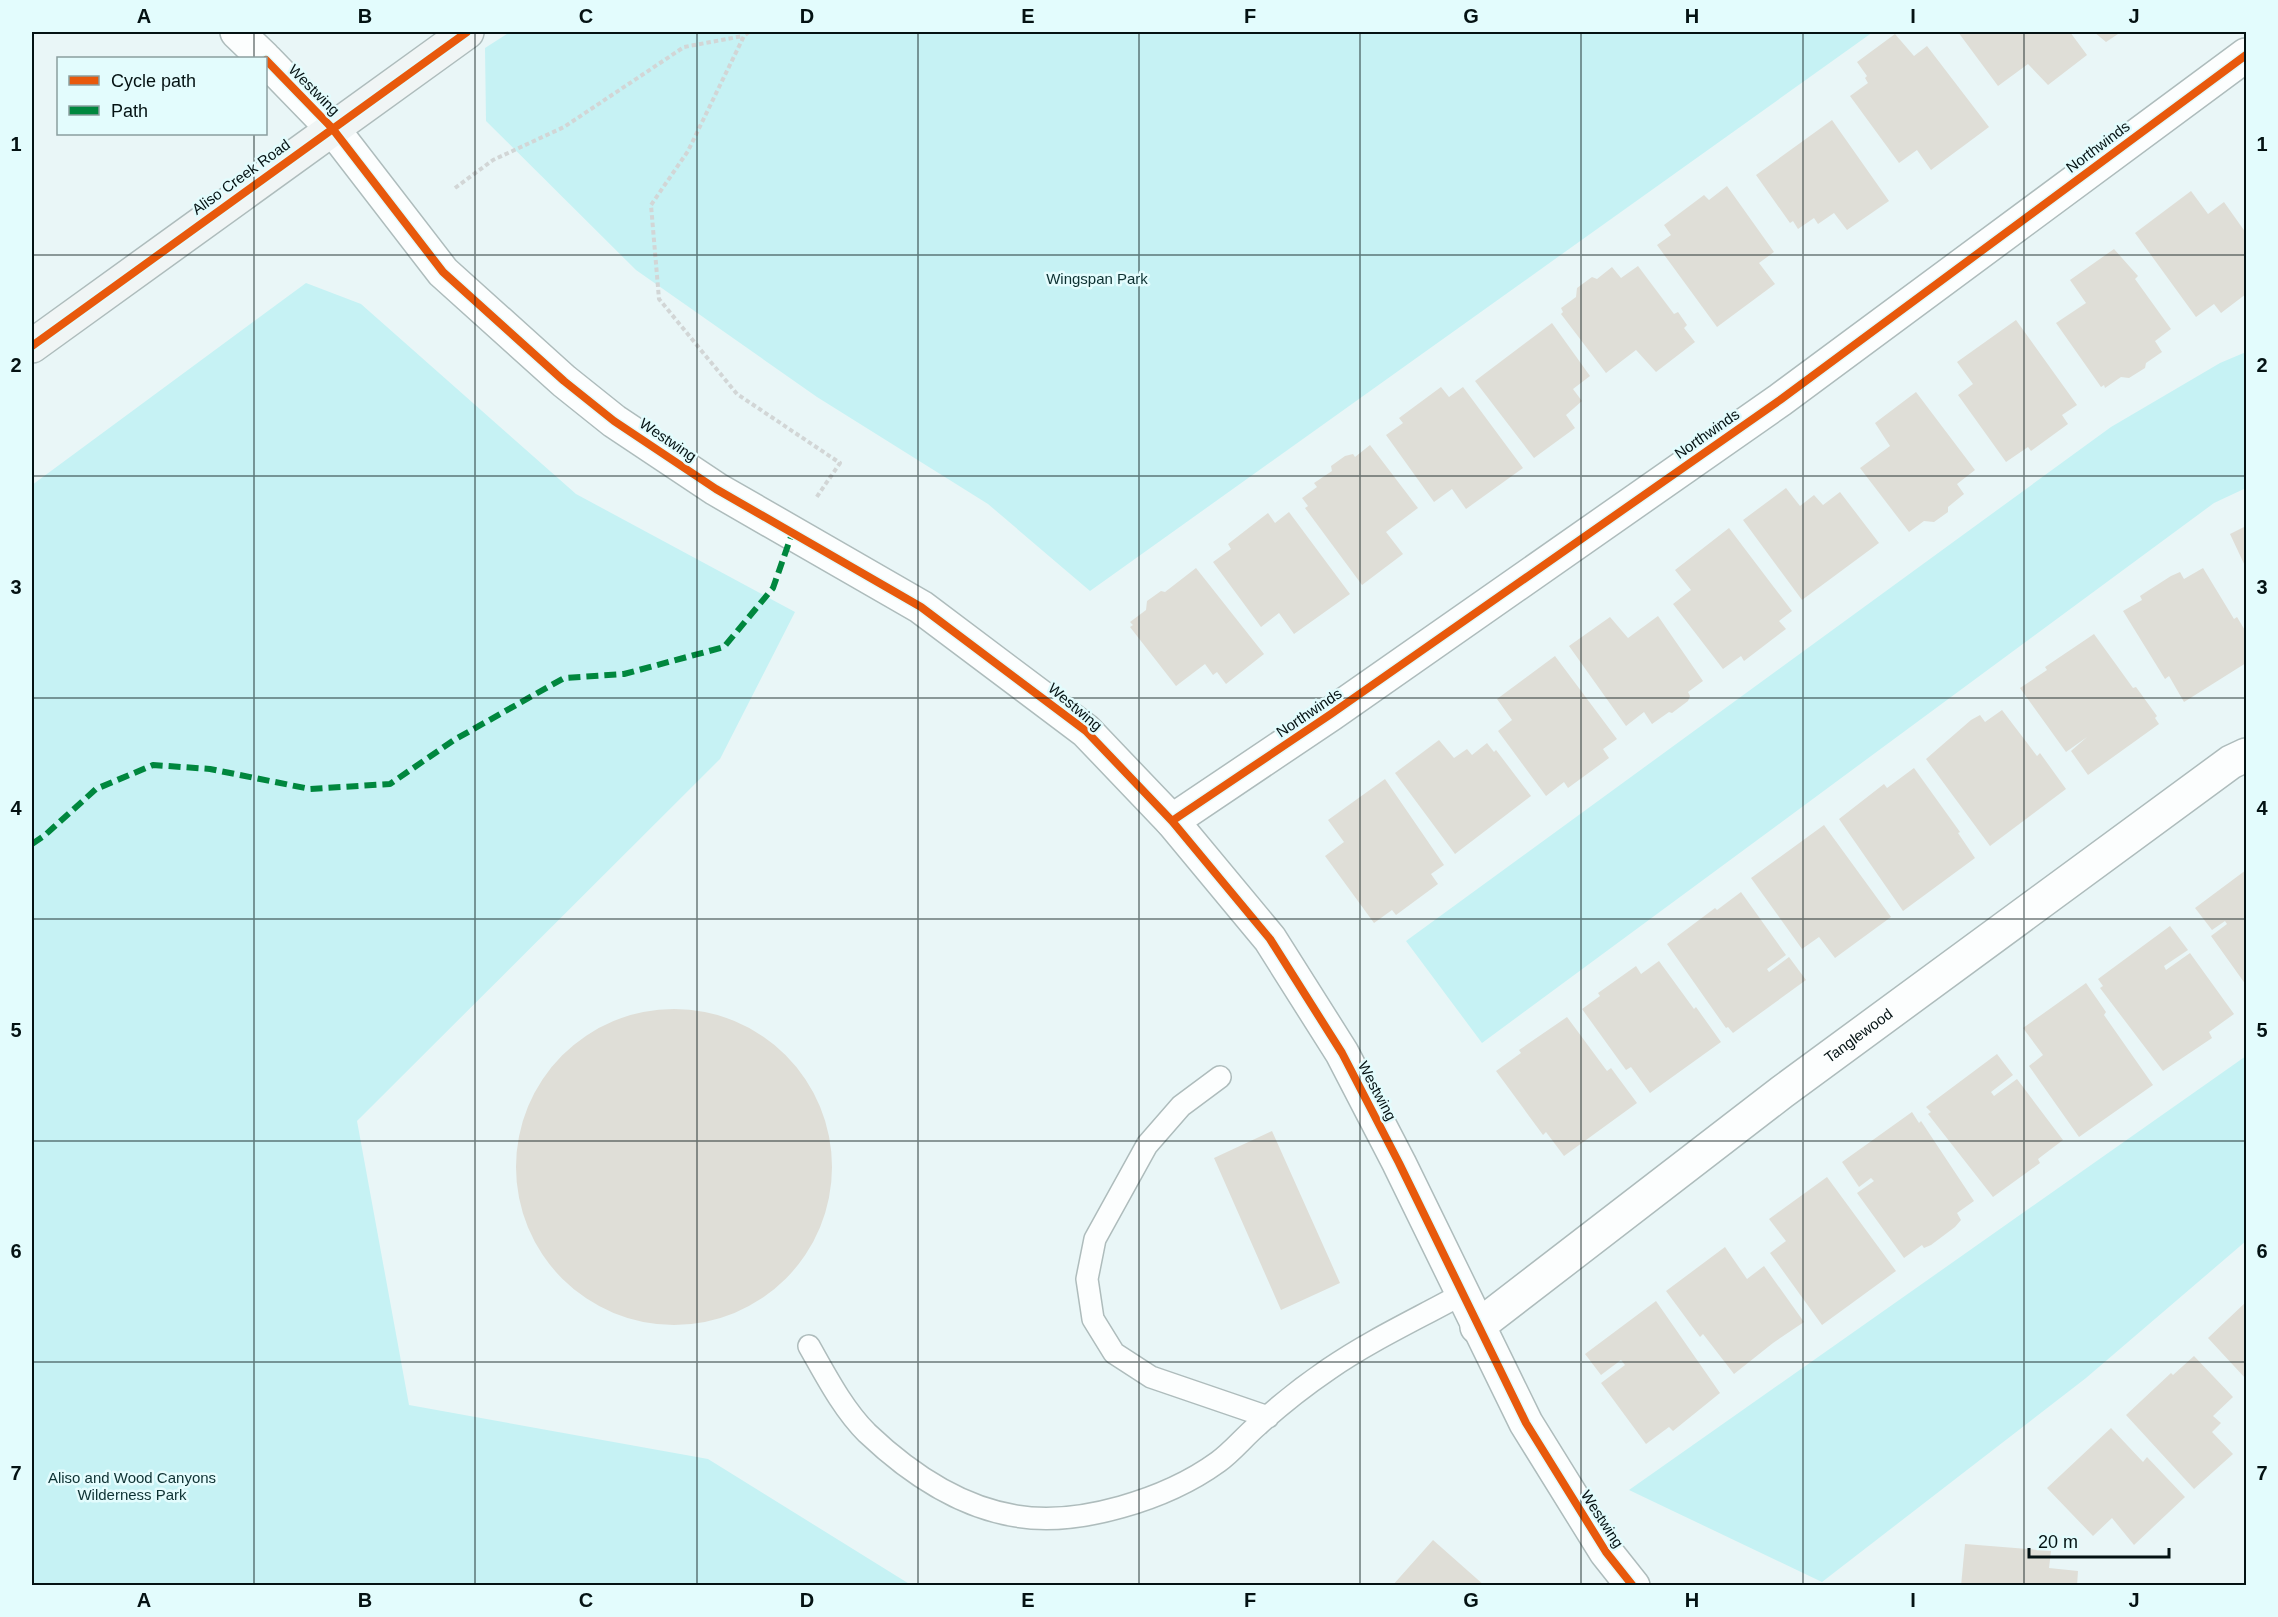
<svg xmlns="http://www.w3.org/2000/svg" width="2278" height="1617" font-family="Helvetica,sans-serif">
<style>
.green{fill:#c6f2f4}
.building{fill:#dfded7}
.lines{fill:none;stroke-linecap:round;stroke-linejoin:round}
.service-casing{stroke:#aebcbc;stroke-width:24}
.minor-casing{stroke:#aebcbc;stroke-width:36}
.tertiary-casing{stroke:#aebcbc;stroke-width:36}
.secondary-casing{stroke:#aebcbc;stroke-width:36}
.path{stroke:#d2d6d6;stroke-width:4;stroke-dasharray:4.5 3;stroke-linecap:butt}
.service{stroke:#fcfefe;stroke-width:21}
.minor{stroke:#fcfefe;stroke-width:33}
.tertiary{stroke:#fcfefe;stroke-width:33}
.secondary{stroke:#f0f5f5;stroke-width:33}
.quiet{stroke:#00873e;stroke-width:6;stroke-dasharray:12 6;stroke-linecap:butt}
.cycleway-casing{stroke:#e3fcfd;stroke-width:11}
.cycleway{stroke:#e8590c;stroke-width:8}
.grid{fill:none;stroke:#041213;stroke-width:1.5;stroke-opacity:0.55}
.labels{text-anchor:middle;stroke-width:5;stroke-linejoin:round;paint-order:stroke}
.street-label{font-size:15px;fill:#041213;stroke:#e3fcfd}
.park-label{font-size:15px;fill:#0d3132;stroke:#e3fcfd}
.neatline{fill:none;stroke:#041213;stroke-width:2}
.grid-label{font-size:20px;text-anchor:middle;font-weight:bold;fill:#041213}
</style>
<rect width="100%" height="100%" fill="#e9f6f7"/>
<path class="green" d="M 510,32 L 1873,32 L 1090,591 L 988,504 L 817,397 L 636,270 L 486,121 L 485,48 Z
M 306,283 L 361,304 L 576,494 L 795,612 L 720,759 L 357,1121 L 409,1405 L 708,1459 L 911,1585 L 32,1585 L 32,485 Z
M 2246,352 L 2246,488 L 2214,503 L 1482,1043 L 1406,941 L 2111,427 L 2220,363 Z
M 2246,1056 L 2246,1241 L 2086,1378 L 1822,1582 L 1629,1490 Z"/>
<path class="building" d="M 1958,32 L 2070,32 L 2087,55 L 2048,85 L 2028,64 L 1998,86 Z
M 2094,32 L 2121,32 L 2106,42 Z
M 1895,34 L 1914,56 L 1927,46 L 1989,127 L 1931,170 L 1917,150 L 1899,163 L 1850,96 L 1868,83 L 1865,78 L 1867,76 L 1857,62 Z
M 1832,120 L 1889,201 L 1847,230 L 1834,213 L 1818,224 L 1814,218 L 1798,229 L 1793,221 L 1790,223 L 1756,175 Z
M 1727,186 L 1774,252 L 1759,263 L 1775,284 L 1717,327 L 1657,245 L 1671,235 L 1664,225 L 1704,195 L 1709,200 Z
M 2191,191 L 2208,214 L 2224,202 L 2246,233 L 2246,294 L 2221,313 L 2214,304 L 2196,317 L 2135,233 Z
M 2114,249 L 2138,276 L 2135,279 L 2171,329 L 2155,341 L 2162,352 L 2146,363 L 2145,368 L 2129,378 L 2121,377 L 2105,388 L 2104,385 L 2101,387 L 2056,323 L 2086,303 L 2070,280 Z
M 1638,266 L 1674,314 L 1678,312 L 1687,325 L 1684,328 L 1695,342 L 1656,372 L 1636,350 L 1606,373 L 1561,314 L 1563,312 L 1561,308 L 1576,297 L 1577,288 L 1592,277 L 1597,279 L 1612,267 L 1621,278 Z
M 2016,320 L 2077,405 L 2062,415 L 2068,424 L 2031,451 L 2028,447 L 2006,462 L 1958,395 L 1973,384 L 1957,362 Z
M 1552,323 L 1590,376 L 1573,389 L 1582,401 L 1566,415 L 1575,428 L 1534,458 L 1475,381 Z
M 1441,387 L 1449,397 L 1463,387 L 1523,468 L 1466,509 L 1452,489 L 1434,502 L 1386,435 L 1403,423 L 1399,418 Z
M 1916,392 L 1975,470 L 1957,484 L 1964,494 L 1948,507 L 1948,512 L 1934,522 L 1924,521 L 1909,532 L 1860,468 L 1890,446 L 1875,423 Z
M 1370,445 L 1418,508 L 1386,532 L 1403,554 L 1362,585 L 1305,508 L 1308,506 L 1302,498 L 1317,487 L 1314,483 L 1332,471 L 1331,466 L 1345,456 L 1353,454 L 1355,457 Z
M 1786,488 L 1800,506 L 1814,495 L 1823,505 L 1840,492 L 1879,543 L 1802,600 L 1743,520 Z
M 1289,512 L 1350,594 L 1294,634 L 1279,613 L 1261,627 L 1213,562 L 1231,549 L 1228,544 L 1268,513 L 1275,523 Z
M 2246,526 L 2246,568 L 2230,534 Z
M 1729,528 L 1792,611 L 1779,621 L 1786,629 L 1744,661 L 1741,656 L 1723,669 L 1673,604 L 1691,590 L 1675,570 Z
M 1196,568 L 1264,654 L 1226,684 L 1217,672 L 1213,675 L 1205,664 L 1176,686 L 1130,627 L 1133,625 L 1130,622 L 1146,610 L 1147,601 L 1161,591 L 1165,592 Z
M 2203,568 L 2234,619 L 2237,617 L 2246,632 L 2246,663 L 2184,702 L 2169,676 L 2165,679 L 2123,611 L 2142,600 L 2140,596 L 2146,592 L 2171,576 L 2180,572 L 2184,579 Z
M 1658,616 L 1703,681 L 1688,692 L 1690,696 L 1688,701 L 1672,713 L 1669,712 L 1652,724 L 1644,712 L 1626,726 L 1569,646 L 1610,617 L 1628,638 Z
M 2094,634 L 2133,688 L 2136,687 L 2157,716 L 2155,718 L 2159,724 L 2088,775 L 2071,751 L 2087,737 L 2066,752 L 2020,688 L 2047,670 L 2045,667 Z
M 1555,656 L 1617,739 L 1603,749 L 1609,758 L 1568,788 L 1564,782 L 1546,796 L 1498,731 L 1512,720 L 1497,699 Z
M 2002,710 L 2037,756 L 2040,753 L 2066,789 L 1990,846 L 1926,759 L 1971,720 L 1980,715 L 1985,722 Z
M 1439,740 L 1454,758 L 1467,749 L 1472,755 L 1487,743 L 1494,752 L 1496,750 L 1531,796 L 1455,854 L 1395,773 Z
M 1914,768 L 1960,832 L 1958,833 L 1975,858 L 1903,911 L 1839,819 L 1884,784 L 1887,788 Z
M 1385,779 L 1444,865 L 1431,874 L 1438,884 L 1396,915 L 1392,910 L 1374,923 L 1325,856 L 1344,842 L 1328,820 Z
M 1824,825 L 1891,917 L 1835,958 L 1819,937 L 1802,949 L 1751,878 Z
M 2246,870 L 2246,985 L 2211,936 L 2227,924 L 2225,921 L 2212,930 L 2195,908 Z
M 1741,892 L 1786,955 L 1767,969 L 1769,972 L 1789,957 L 1806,980 L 1733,1033 L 1728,1027 L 1726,1028 L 1667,944 L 1715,908 L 1717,910 Z
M 2170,926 L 2188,950 L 2164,966 L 2166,970 L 2190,953 L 2234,1014 L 2209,1032 L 2212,1038 L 2163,1071 L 2100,988 L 2103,986 L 2098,979 Z
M 1659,961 L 1694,1009 L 1696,1007 L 1721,1042 L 1650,1093 L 1631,1067 L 1626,1070 L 1582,1009 L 1600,996 L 1598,993 L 1636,966 L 1641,974 Z
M 2086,983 L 2106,1012 L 2104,1015 L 2153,1085 L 2079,1137 L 2029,1066 L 2043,1055 L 2023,1028 Z
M516 1167a158 158 0 1 1 316 0a158 158 0 1 1-316 0Z
M 1567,1017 L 1607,1071 L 1611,1068 L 1637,1103 L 1564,1156 L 1546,1132 L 1543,1135 L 1496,1071 L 1521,1053 L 1519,1050 Z
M 1997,1054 L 2013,1075 L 1991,1092 L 1994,1096 L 2017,1079 L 2063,1140 L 2038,1159 L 2040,1163 L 1993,1197 L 1928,1114 L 1931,1112 L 1926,1107 Z
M 1912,1112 L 1919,1123 L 1921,1121 L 1974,1201 L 1957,1213 L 1961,1220 L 1955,1227 L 1931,1245 L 1924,1248 L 1922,1245 L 1904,1258 L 1857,1193 L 1874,1181 L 1871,1178 L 1859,1187 L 1842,1162 Z
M 1272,1131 L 1340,1283 L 1281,1310 L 1214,1158 Z
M 1827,1177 L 1896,1271 L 1822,1325 L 1770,1253 L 1786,1241 L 1769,1219 Z
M 1725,1247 L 1747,1279 L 1764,1266 L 1804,1322 L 1773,1343 L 1734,1374 L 1703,1334 L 1700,1337 L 1666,1291 Z
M 1656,1301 L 1720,1393 L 1673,1431 L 1669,1427 L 1646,1444 L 1601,1383 L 1625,1365 L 1621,1360 L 1601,1375 L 1585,1354 Z
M 2246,1302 L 2246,1379 L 2208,1338 Z
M 2194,1356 L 2233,1397 L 2213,1416 L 2221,1423 L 2212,1432 L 2233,1454 L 2194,1489 L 2126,1415 L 2171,1373 L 2173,1375 Z
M 2111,1428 L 2143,1462 L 2147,1457 L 2185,1497 L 2134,1545 L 2112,1518 L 2093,1536 L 2047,1488 Z
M 1433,1540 L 1485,1586 L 1392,1586 Z
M 1965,1544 L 2051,1551 L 2049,1568 L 2078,1571 L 2077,1586 L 1961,1586 Z"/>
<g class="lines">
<defs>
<path id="service" d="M 1220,1077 L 1181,1106 L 1147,1145 L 1095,1239 L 1087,1279 L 1093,1319 L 1114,1353 L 1151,1377 L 1268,1417
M 809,1346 C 826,1376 843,1409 867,1433 C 908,1472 959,1507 1016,1516 C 1078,1527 1167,1499 1218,1462 C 1232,1452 1244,1437 1258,1425 C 1280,1405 1304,1386 1329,1369 C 1371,1340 1419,1318 1464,1293"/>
<g id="minor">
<path d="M 1172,821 L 1331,714 L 1780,400 L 2246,55"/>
<path id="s1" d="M 1477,1327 L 1782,1092 L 2231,762 L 2246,755"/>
</g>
<path id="tertiary" d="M 237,32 L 264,58
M 266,60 L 332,128 L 443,272 L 564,381 L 614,421 L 716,489 L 921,607 L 1086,731 L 1172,821 L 1270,939 L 1342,1053 L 1399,1163 L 1526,1423 L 1606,1552 L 1633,1586"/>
<path id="secondary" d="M 32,346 L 467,32"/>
</defs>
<use href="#service" class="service-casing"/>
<use href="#minor" class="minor-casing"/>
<use href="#tertiary" class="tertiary-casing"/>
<use href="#secondary" class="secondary-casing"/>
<path class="path" d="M 749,32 L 744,36 L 688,151 L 651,205 L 659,299 L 737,394 L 840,463 L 816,498
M 455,188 L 493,160 L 564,127 L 684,47 L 743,36"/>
<use href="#service" class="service"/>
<use href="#minor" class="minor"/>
<use href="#tertiary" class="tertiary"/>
<use href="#secondary" class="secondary"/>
<path class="quiet" d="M 32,844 L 44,836 L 96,789 L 153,765 L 210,769 L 310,789 L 390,784 L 454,740 L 564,678 L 624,674 L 724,647 L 773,588 L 793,531"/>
<defs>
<path id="cycleway" d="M 266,60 L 332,128 L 443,272 L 564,381 L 614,421 L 716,489 L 921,607 L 1086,731 L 1172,821 L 1270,939 L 1342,1053 L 1399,1163 L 1526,1423 L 1606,1552 L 1633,1586
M 32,346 L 467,32
M 1172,821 L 1331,714 L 1780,400 L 2246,55"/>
</defs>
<use href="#cycleway" class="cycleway-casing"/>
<use href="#cycleway" class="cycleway"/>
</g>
<path class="grid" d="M 254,32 L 254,58M 475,32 L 475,1586M 697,32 L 697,1586M 918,32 L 918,1586M 1139,32 L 1139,1586M 1360,32 L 1360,1586M 1581,32 L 1581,1586M 1803,32 L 1803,1586M 2024,32 L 2024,1586M 254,134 L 254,1586M 32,255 L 2246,255M 32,476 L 2246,476M 32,698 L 2246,698M 32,919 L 2246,919M 32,1141 L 2246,1141M 32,1362 L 2246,1362"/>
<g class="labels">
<g class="street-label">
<text transform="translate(314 90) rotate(45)" y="5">Westwing</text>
<text transform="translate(2098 147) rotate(-37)" y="5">Northwinds</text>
<text transform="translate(241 177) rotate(-36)" y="5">Aliso Creek Road</text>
<text transform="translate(1707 434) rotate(-35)" y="5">Northwinds</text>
<text transform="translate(668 440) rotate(34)" y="5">Westwing</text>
<text transform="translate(1075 707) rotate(40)" y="5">Westwing</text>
<text transform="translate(1309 713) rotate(-34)" y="5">Northwinds</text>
<text dy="5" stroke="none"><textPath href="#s1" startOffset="480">Tanglewood</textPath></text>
<text transform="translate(1377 1091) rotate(62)" y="5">Westwing</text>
<text transform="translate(1602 1519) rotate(57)" y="5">Westwing</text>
</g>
<g class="park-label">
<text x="1097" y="284">Wingspan Park</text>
<text x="132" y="1483">Aliso and Wood Canyons<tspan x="132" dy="17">Wilderness Park</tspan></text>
</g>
</g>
<rect width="2278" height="1617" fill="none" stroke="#e3fcfd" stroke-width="66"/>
<rect x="57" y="57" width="210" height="78" fill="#e3fcfd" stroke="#8a9e9f" stroke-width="1.5"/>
<rect x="69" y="76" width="30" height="9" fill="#e8590c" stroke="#8a9e9f" stroke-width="1.5"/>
<text x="111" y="87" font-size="18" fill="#041213">Cycle path</text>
<rect x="69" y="106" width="30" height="9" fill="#00873e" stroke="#8a9e9f" stroke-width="1.5"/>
<text x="111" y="117" font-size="18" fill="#041213">Path</text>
<path d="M2029 1548v9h140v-9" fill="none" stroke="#041213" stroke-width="3"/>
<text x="2038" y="1548" font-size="18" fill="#041213" stroke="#e3fcfd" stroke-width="4.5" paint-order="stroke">20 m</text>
<rect x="33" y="33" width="2212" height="1551" class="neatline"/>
<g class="grid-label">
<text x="144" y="23">A</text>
<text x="365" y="23">B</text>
<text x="586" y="23">C</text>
<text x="807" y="23">D</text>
<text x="1028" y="23">E</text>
<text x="1250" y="23">F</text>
<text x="1471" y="23">G</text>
<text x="1692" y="23">H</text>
<text x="1913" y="23">I</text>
<text x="2134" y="23">J</text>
<text x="16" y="151">1</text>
<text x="2262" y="151">1</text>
<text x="16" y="372">2</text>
<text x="2262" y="372">2</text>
<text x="16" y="594">3</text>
<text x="2262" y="594">3</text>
<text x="16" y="815">4</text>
<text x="2262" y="815">4</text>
<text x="16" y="1037">5</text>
<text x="2262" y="1037">5</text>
<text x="16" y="1258">6</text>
<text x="2262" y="1258">6</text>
<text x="16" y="1480">7</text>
<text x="2262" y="1480">7</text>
<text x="144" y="1607">A</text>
<text x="365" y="1607">B</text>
<text x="586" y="1607">C</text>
<text x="807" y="1607">D</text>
<text x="1028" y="1607">E</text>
<text x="1250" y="1607">F</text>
<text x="1471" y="1607">G</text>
<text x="1692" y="1607">H</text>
<text x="1913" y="1607">I</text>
<text x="2134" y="1607">J</text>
</g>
</svg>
